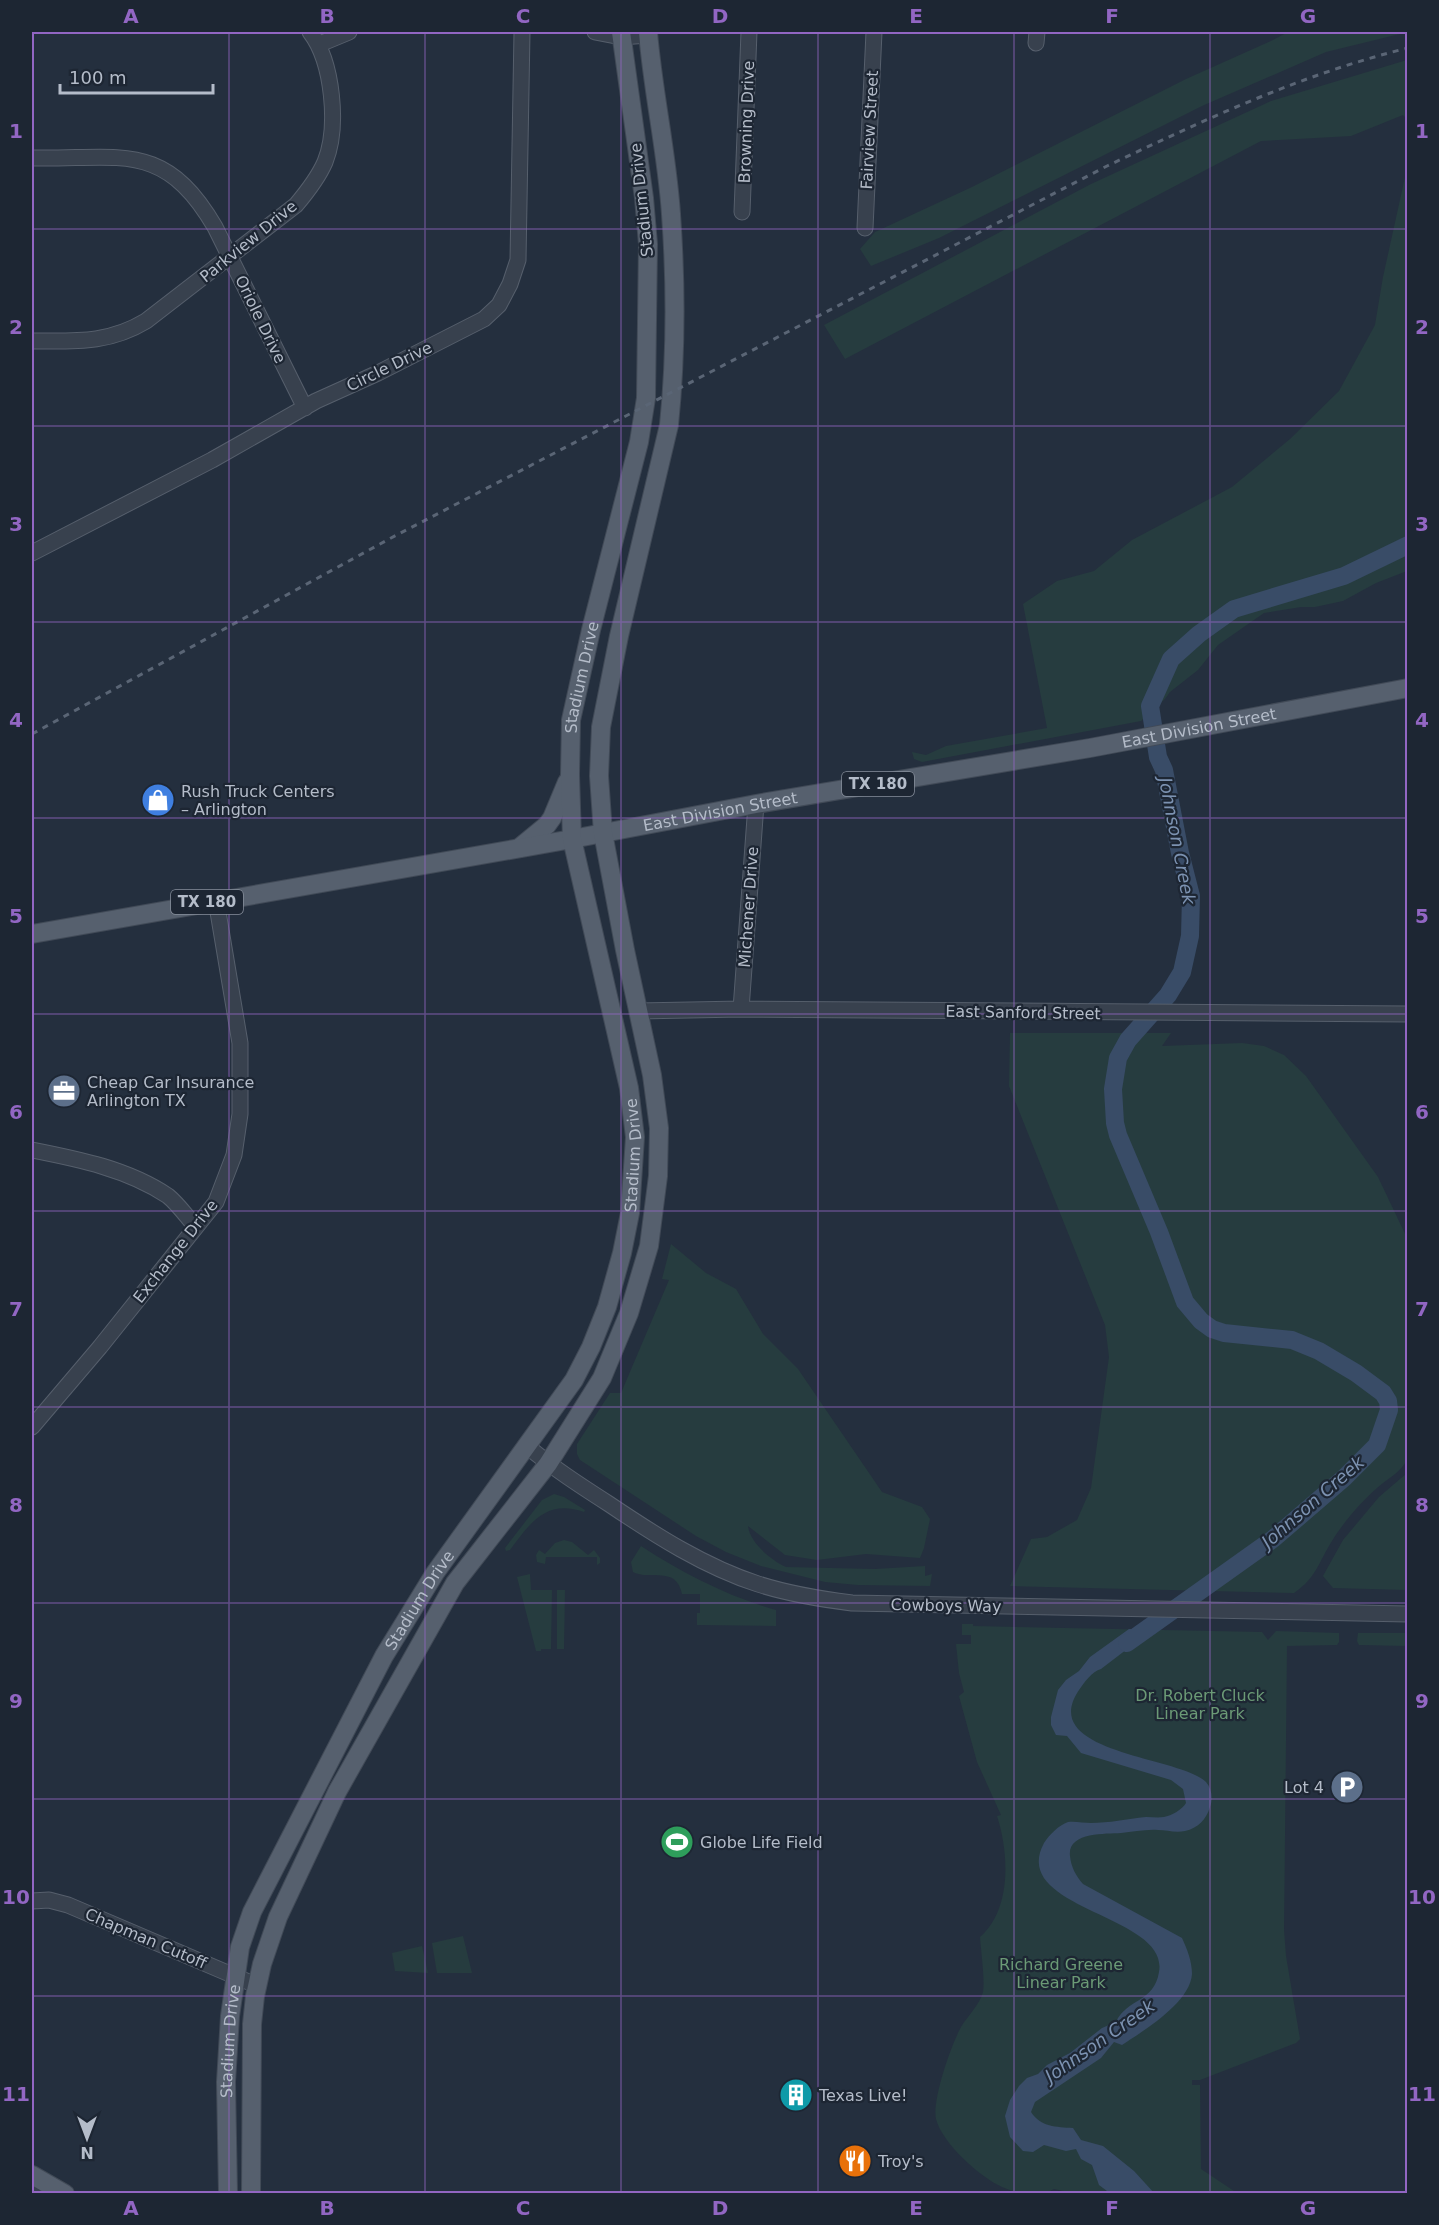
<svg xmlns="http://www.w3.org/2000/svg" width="1439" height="2225" font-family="'DejaVu Sans',sans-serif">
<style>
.green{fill:#263c3f}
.water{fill:#394c67}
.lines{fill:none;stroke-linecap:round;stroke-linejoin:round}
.river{stroke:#394c67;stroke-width:18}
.minor-casing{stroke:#565f6c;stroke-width:17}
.major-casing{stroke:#414a57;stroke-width:20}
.minor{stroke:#38414e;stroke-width:15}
.major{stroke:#56606e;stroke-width:18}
.rail{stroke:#5a6575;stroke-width:3;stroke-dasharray:6 6;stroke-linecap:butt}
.grid{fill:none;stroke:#9266c3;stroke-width:1.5;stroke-opacity:0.55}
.labels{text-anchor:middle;stroke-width:4.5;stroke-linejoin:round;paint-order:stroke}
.shield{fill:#1d2633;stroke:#878f9c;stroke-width:1.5}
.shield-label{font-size:15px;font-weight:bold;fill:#b4bcc9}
.street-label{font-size:16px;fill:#b4bcc9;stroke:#1d2633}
.poi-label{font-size:16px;fill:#b4bcc9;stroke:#1d2633;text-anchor:start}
.park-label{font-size:16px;fill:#6b9a76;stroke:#1d2633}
.water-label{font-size:18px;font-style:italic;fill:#7c92b1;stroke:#1d2633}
.neatline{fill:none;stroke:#9266c3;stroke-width:2}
.grid-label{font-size:20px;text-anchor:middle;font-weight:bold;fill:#9266c3}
</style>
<rect width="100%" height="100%" fill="#242f3e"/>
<path class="green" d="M 1288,32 L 1408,32 L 1326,52 L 1202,106 L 939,238 L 871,266 L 860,249 L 875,232 L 972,187 L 1186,79 L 1273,40 Z
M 1407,60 L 1407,119 L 1403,115 L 1351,136 L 1261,141 L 845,359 L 824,325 L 1091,184 L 1271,101 Z
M 1407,168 L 1407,571 L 1376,583 L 1343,601 L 1315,607 L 1301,607 L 1264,613 L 1218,645 L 1198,670 L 1170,692 L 1165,699 L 1141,721 L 922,762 L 914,759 L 912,752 L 926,755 L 946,746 L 1047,728 L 1023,604 L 1057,581 L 1094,571 L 1132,540 L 1232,487 L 1290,439 L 1339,391 L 1375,325 L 1383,277 Z
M 1010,1033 L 1171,1033 L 1162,1046 L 1242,1043 L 1264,1046 L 1284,1055 L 1306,1076 L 1378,1177 L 1407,1238 L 1407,1460 C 1400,1473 1388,1478 1377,1488 C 1362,1501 1342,1524 1332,1541 C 1318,1563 1317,1577 1294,1593 L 1010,1586 L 1031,1539 L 1047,1537 L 1077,1520 L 1091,1488 L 1109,1357 L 1105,1325 L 1009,1086 Z
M 671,1244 L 706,1273 L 736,1289 L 763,1334 L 798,1369 L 882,1492 L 922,1507 L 930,1519 L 924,1548 L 920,1558 L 866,1554 L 817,1560 L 785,1555 L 748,1526 C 750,1543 771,1560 786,1567 L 875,1569 L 925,1566 L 925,1576 L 932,1574 L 930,1586 L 858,1585 L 825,1582 L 761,1566 L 726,1552 L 696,1536 L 580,1460 L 577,1454 L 577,1444 L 610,1393 L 621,1393 L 669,1280 L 662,1279 Z
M 1407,1473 L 1407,1590 L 1333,1588 L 1323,1576 L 1343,1540 L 1379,1497 Z
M 554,1494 L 564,1497 L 585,1510 L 584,1512 C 546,1499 530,1523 510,1550 L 506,1551 L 505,1548 L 542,1500 Z
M 564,1540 L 572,1542 L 588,1555 L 594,1550 L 600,1558 L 600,1563 L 597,1565 L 597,1557 L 546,1557 L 545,1564 L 537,1562 L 536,1555 L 539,1550 L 545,1554 L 555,1543 Z
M 641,1546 C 684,1574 727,1596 776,1610 L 776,1626 L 697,1625 L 697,1613 L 700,1613 L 700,1594 L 682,1594 C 676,1565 651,1581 633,1572 L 631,1562 Z
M 530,1574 L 531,1590 L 552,1590 L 551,1649 L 541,1649 L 541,1651 L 536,1651 L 517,1577 Z
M 557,1590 L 565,1590 L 564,1649 L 557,1649 Z
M 962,1624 L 973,1624 L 973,1626 L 1262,1632 L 1268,1640 L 1276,1631 L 1339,1633 L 1339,1642 L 1337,1645 L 1287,1646 L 1284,1930 L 1286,1956 L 1300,2039 L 1296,2043 L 1200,2080 L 1192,2080 L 1192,2085 L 1200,2085 L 1201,2169 L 1237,2193 L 1077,2194 L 1054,2189 C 1039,2198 1018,2194 1002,2187 C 980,2177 942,2143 936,2119 C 932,2100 951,2045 961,2027 C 967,2017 980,2004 983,1992 C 985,1979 981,1952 980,1937 C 1012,1909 1009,1853 997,1816 L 1001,1815 L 977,1762 L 959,1696 L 964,1692 L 959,1673 L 956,1644 L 971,1644 L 971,1635 L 962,1635 Z
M 1358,1633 L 1407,1633 L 1407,1646 L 1359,1645 L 1357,1641 Z
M 463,1936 L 472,1973 L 437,1973 L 432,1943 Z
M 422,1946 L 428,1973 L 395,1971 L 392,1953 Z"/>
<path class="water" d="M 1129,1629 L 1152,1630 L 1101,1669 C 1092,1671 1084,1683 1079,1690 C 1036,1754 1180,1756 1206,1782 C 1212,1789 1213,1799 1210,1807 C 1206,1820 1198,1828 1185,1831 C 1175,1833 1167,1830 1158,1830 C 1146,1829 1133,1832 1121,1833 C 1105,1834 1067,1832 1070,1856 C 1071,1867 1076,1876 1083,1884 L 1182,1938 C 1187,1949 1192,1961 1192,1974 C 1190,2003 1143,2031 1122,2045 L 1114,2042 L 1101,2058 L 1035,2102 L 1031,2112 C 1041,2127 1056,2127 1073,2128 L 1081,2140 L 1103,2146 L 1134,2171 L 1155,2194 L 1116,2194 L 1107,2191 L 1099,2185 L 1092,2165 L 1081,2159 L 1076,2149 L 1066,2151 L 1044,2145 L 1033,2152 L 1023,2151 L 1010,2137 L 1005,2116 L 1010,2100 L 1019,2086 L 1027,2078 L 1038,2074 L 1047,2065 L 1070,2053 L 1102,2028 L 1116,2022 C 1127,1998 1154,2003 1159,1972 C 1170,1914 1008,1910 1044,1843 C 1049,1835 1059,1825 1068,1822 C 1075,1821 1084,1823 1091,1823 C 1109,1823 1127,1819 1146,1817 C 1152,1817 1158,1818 1164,1817 C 1171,1816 1183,1809 1186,1803 L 1183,1789 L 1171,1780 L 1081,1753 L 1067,1736 L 1056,1735 L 1051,1725 L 1051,1717 L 1058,1690 L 1066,1680 L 1079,1671 L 1090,1657 Z"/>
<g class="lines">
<path class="river" d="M 1127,1643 L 1273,1539 L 1344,1478 L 1377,1445 L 1389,1410 L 1388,1401 L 1383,1393 L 1356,1373 L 1319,1351 L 1292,1340 L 1224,1333 L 1212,1329 L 1201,1321 L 1185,1302 L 1159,1232 L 1118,1135 L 1115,1123 L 1113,1089 L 1118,1058 L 1128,1040 L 1168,995 L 1182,972 L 1190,936 L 1191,896 L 1180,853 L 1164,770 L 1158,757 L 1150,706 L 1171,659 L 1199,634 L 1234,609 L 1344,576 L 1408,545"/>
<defs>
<path id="minor" d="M 595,32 L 621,37 L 648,35
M 1036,43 L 1037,32
M 320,44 L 349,32
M 32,158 C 119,160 164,139 215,227 L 305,408
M 742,212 L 749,32
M 865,228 L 874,32
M 32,341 C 74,341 108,344 146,321 L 296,205 C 307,192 318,178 325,162 C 339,127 333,62 310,32
M 32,553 L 212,460 L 316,401 L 378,373 L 484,319 L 499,305 L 510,284 L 518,260 L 522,32
M 741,1009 L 756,804
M 638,1011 L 741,1009 L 1408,1014
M 32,1150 C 78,1159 128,1169 168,1196 C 178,1204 187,1217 196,1227
M 32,1427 L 100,1347 L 216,1202 L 234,1155 L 240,1114 L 240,1043 L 216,900
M 527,1446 C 553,1468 581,1486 609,1504 C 655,1535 705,1567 758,1584 C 789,1594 820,1599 852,1603 L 1408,1614
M 32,1901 L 49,1900 L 68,1905 L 258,1986
M 32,2190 L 37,2179"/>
<g id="major">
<path d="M 519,848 L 547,825 L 552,818 L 567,782"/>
<path id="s1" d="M 32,934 L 572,839 L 756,804 L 1090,748 L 1408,688"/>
<path d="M 32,2175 L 65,2194"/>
<path id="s2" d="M 228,2194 L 226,2082 L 230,2016 L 240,1947 L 252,1912 L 384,1656 L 435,1573 L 574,1380 L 591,1347 L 607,1307 L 622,1253 L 630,1213 L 635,1137 L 629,1088 L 572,839 L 570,775 L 571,720 L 591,630 L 639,442 L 646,398 L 648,244 L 644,198 L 621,32"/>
<path d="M 251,2194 L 252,2024 L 255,1996 L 262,1964 L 278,1917 L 337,1792 L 455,1583 L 548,1464 L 602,1378 L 629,1313 L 649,1246 L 658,1176 L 659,1128 L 652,1075 L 625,950 L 603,833 L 599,776 L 601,727 L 619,636 L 669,425 C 676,356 676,284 671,214 C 667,153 653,93 648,32"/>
</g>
</defs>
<use href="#minor" class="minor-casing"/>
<use href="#major" class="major-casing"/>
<use href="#minor" class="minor"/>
<use href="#major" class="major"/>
<path class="rail" d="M 32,734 L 391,538 L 1107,166 C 1204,120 1302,74 1408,48"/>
</g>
<path class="grid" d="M 229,32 L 229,2194M 425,32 L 425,2194M 621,32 L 621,2194M 818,32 L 818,2194M 1014,32 L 1014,2194M 1210,32 L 1210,2194M 32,229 L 1408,229M 32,426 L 1408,426M 32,622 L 1408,622M 32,818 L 1408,818M 32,1014 L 1408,1014M 32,1211 L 1408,1211M 32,1407 L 1408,1407M 32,1603 L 1408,1603M 32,1799 L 1408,1799M 32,1996 L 1408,1996"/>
<defs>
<symbol id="shop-disc" viewBox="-11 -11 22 22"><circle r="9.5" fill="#3f7fe0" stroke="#1d2633"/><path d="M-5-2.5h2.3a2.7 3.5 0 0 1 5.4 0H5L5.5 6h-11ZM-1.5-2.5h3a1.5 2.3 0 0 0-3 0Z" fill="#fff"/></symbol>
<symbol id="office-disc" viewBox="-11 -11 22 22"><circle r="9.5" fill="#5c6f8a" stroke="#1d2633"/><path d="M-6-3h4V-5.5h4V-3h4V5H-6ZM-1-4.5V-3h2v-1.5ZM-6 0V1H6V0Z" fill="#fff"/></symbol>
<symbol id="parking-disc" viewBox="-11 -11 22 22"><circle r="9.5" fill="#5c6f8a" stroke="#1d2633"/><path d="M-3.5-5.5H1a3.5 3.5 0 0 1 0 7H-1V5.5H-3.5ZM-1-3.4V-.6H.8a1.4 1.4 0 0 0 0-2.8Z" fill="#fff"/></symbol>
<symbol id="stadium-disc" viewBox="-11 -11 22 22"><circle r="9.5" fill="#2e9e5b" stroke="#1d2633"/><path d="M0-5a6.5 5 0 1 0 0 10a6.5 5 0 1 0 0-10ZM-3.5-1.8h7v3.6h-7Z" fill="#fff"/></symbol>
<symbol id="building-disc" viewBox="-11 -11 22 22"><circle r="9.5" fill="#0f9aa8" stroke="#1d2633"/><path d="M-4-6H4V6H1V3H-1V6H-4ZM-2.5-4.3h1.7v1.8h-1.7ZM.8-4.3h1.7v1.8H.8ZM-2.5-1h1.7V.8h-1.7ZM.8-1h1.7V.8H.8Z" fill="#fff"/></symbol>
<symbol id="restaurant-disc" viewBox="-11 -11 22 22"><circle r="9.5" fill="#e8710a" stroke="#1d2633"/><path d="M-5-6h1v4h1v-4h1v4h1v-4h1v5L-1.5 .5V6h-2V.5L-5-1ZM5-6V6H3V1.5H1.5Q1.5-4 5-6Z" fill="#fff"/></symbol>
</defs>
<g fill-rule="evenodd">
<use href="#shop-disc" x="139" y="781" width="38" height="38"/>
<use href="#office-disc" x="45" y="1072" width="38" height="38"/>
<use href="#parking-disc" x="1328" y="1768" width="38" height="38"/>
<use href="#stadium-disc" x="658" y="1823" width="38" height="38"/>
<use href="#building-disc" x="777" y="2076" width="38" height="38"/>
<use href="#restaurant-disc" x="836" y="2142" width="38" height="38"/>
</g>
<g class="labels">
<g class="shield">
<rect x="842" y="772" width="72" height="24" rx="4.5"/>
<rect x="171" y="890" width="72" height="24" rx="4.5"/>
</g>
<g class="shield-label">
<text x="878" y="789">TX 180</text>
<text x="207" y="907">TX 180</text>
</g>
<g class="street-label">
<text transform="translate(746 122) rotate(-88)" y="6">Browning Drive</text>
<text transform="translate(869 130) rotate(-87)" y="6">Fairview Street</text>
<text transform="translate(641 200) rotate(-96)" y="6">Stadium Drive</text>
<text transform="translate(248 241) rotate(-39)" y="6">Parkview Drive</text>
<text transform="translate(261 319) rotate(64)" y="6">Oriole Drive</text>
<text transform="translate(389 366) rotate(-26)" y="6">Circle Drive</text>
<text dy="6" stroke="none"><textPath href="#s2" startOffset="1629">Stadium Drive</textPath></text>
<text dy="6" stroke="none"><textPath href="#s1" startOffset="1185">East Division Street</textPath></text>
<text dy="6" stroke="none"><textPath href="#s1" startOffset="699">East Division Street</textPath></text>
<text transform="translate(748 907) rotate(-86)" y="6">Michener Drive</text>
<text transform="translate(1023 1012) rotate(1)" y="6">East Sanford Street</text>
<text dy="6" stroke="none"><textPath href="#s2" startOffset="1143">Stadium Drive</textPath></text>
<text transform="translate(175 1251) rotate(-52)" y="6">Exchange Drive</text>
<text dy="6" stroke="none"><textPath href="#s2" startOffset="639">Stadium Drive</textPath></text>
<text transform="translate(946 1605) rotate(1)" y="6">Cowboys Way</text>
<text transform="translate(146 1938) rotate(23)" y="6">Chapman Cutoff</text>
<text dy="6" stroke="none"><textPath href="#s2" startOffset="153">Stadium Drive</textPath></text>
</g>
<g class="poi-label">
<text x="181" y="797">Rush Truck Centers<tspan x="181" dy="18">– Arlington</tspan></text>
<text x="87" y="1088">Cheap Car Insurance<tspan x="87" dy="18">Arlington TX</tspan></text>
<text x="1324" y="1793" text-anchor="end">Lot 4</text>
<text x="700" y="1848">Globe Life Field</text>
<text x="819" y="2101">Texas Live!</text>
<text x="878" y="2167">Troy's</text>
</g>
<g class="park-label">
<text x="1200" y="1701">Dr. Robert Cluck<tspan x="1200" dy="18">Linear Park</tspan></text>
<text x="1061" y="1970">Richard Greene<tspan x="1061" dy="18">Linear Park</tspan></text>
</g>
<g class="water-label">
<text transform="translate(1177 841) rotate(79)" y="6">Johnson Creek</text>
<text transform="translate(1313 1502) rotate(-41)" y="6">Johnson Creek</text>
<text transform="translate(1100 2041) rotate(-35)" y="6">Johnson Creek</text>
</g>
</g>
<rect width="1439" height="2225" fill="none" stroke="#1d2633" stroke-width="66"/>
<g transform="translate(87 2138) rotate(180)" stroke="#1d2633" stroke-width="4.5" paint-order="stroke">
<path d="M0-4.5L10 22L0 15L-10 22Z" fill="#b4bcc9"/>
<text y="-9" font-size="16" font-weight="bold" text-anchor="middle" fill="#b4bcc9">N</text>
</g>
<path d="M60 84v9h153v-9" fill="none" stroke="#b4bcc9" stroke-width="3"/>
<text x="69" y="84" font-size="18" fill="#b4bcc9" stroke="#1d2633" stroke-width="4.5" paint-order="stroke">100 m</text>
<rect x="33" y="33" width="1373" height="2159" class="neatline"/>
<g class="grid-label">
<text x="131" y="23">A</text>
<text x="327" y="23">B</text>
<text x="523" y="23">C</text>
<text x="720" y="23">D</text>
<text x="916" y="23">E</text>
<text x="1112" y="23">F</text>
<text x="1308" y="23">G</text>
<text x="16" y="138">1</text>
<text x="1422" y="138">1</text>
<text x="16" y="334">2</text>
<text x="1422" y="334">2</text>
<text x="16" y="531">3</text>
<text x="1422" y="531">3</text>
<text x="16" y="727">4</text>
<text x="1422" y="727">4</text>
<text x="16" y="923">5</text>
<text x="1422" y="923">5</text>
<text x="16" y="1119">6</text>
<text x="1422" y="1119">6</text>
<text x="16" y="1316">7</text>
<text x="1422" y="1316">7</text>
<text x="16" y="1512">8</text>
<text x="1422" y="1512">8</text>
<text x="16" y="1708">9</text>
<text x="1422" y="1708">9</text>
<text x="16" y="1904">10</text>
<text x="1422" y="1904">10</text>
<text x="16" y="2101">11</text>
<text x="1422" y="2101">11</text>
<text x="131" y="2215">A</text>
<text x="327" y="2215">B</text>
<text x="523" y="2215">C</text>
<text x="720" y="2215">D</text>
<text x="916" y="2215">E</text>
<text x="1112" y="2215">F</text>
<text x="1308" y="2215">G</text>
</g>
</svg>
